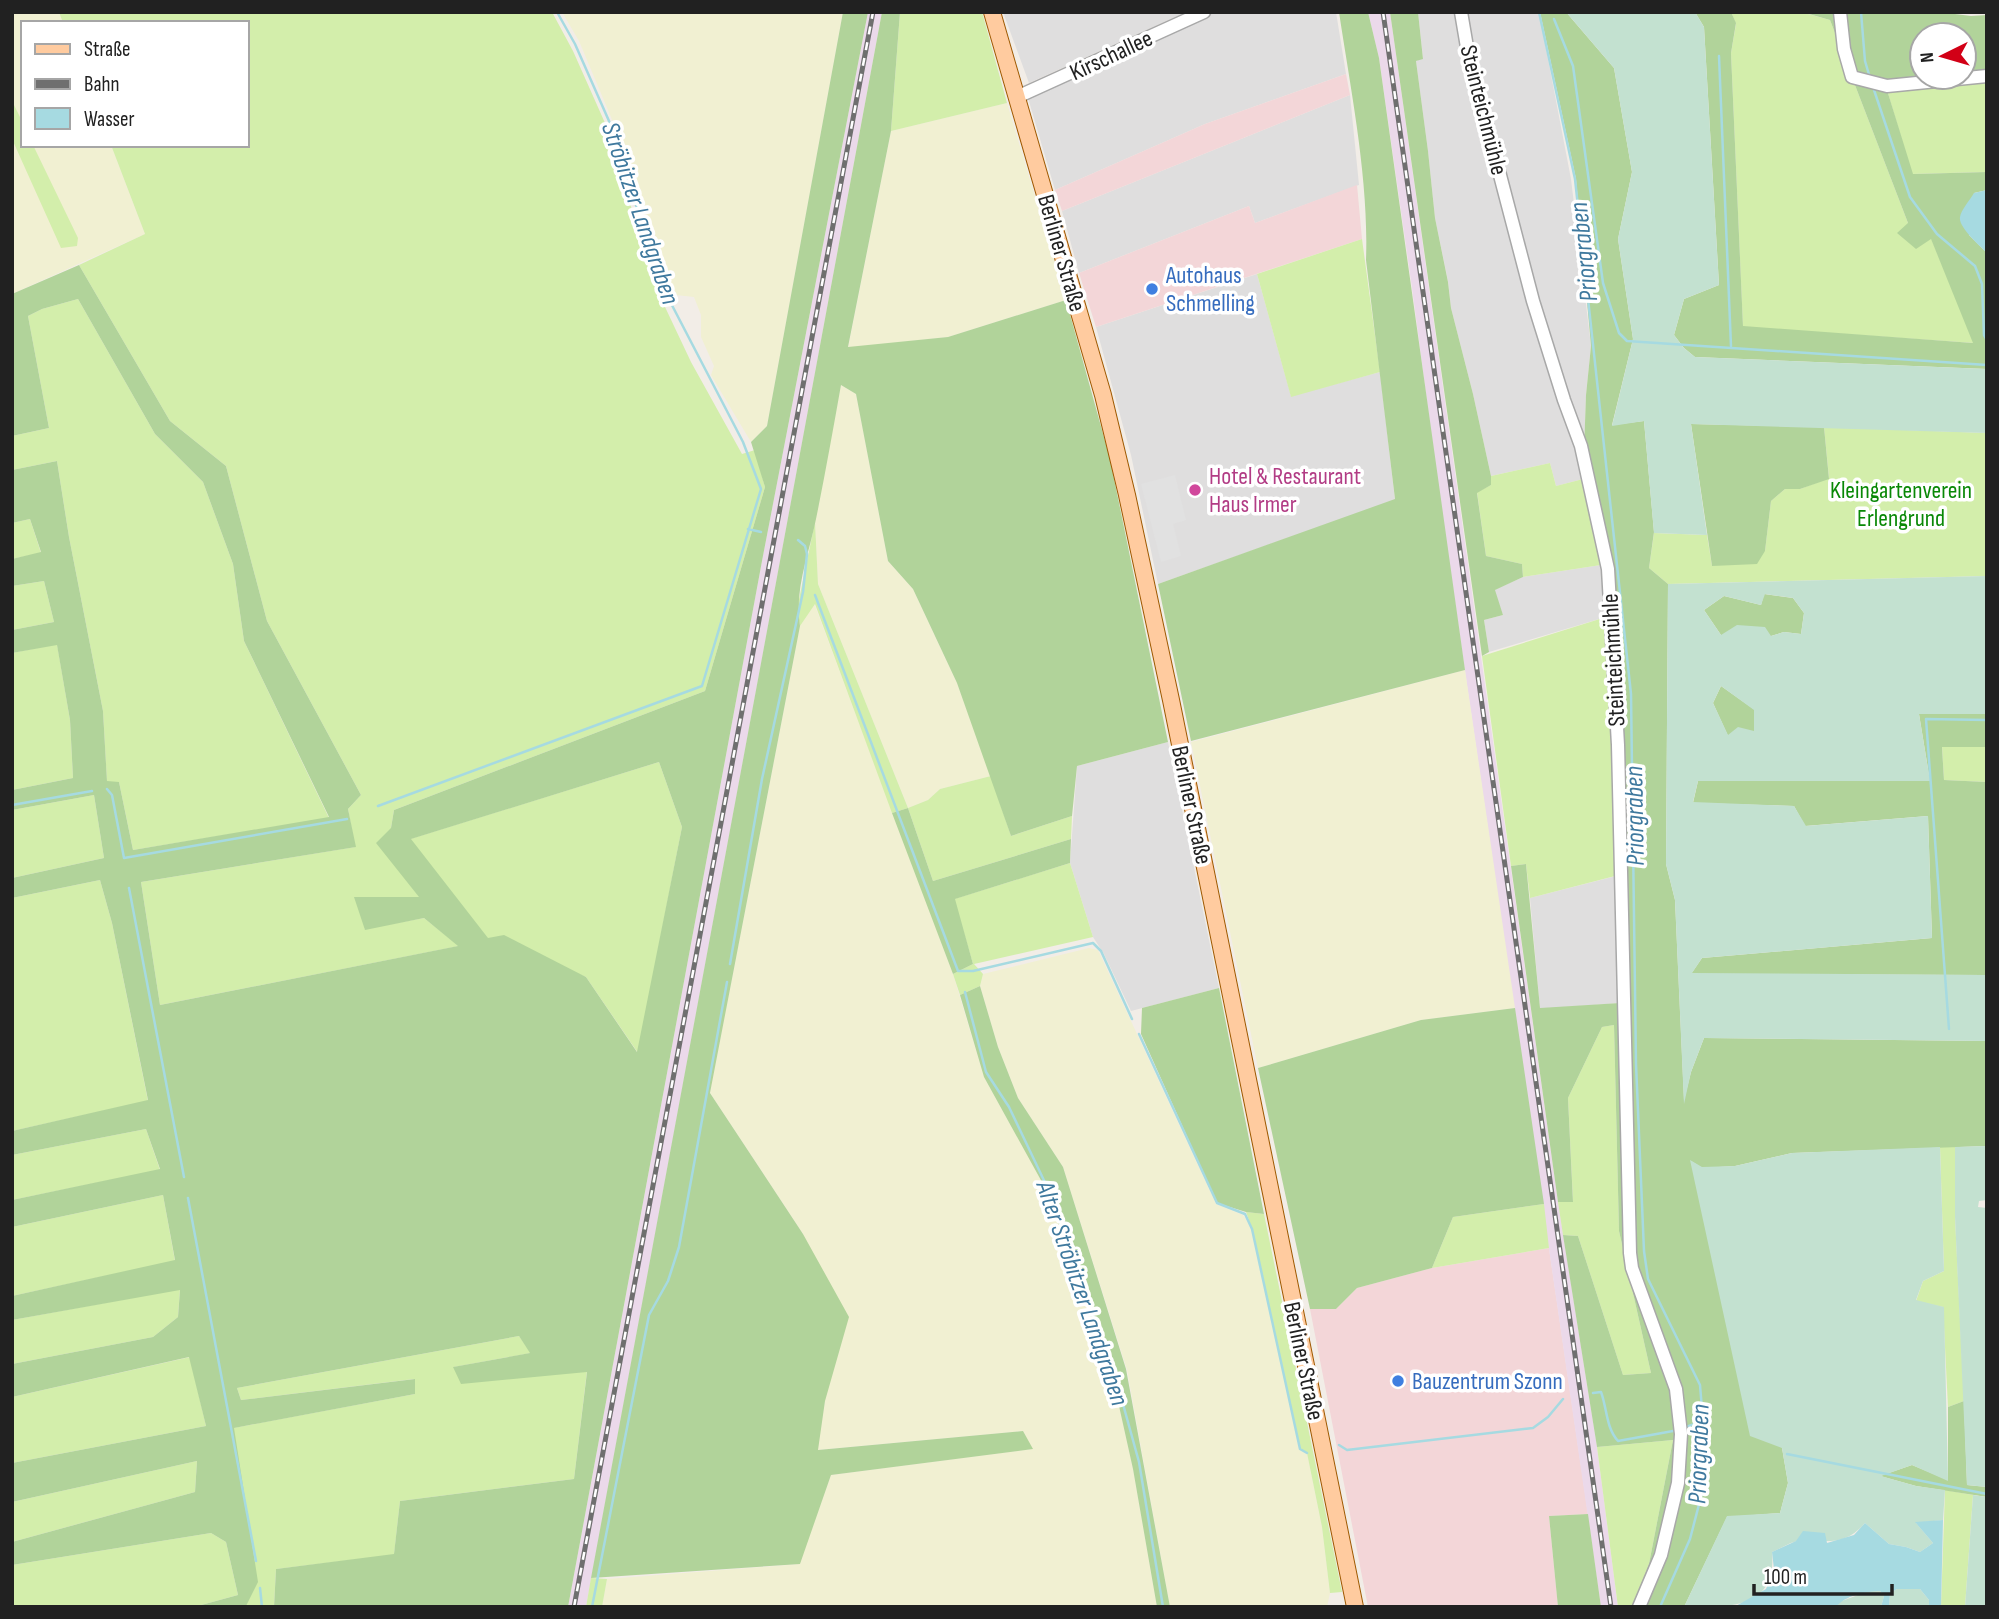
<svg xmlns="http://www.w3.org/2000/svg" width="1999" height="1619" font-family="'Sofia Sans Condensed',sans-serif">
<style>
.residential{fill:#dfdede}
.commercial{fill:#f3d6d8}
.industrial{fill:#ebd9ea}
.farmland{fill:#f1f0d2}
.grass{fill:#d3eeab}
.forest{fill:#b1d39a;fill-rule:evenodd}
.wetland{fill:#c3e1d0;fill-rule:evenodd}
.parking{fill:#e1e1e1}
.water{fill:#a6dae1}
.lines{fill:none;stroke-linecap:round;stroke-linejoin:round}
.stream{stroke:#a6dae1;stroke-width:2.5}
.minor-casing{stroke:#a8a8a8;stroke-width:15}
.major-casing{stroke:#9e5900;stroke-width:18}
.minor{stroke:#fff;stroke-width:12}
.major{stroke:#ffcb9f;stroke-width:16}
.rail-casing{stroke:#6f6f6f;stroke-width:5}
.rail{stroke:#fff;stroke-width:2.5;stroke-dasharray:8;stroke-linecap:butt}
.shop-dot{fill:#3f7fe0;stroke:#fff;stroke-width:2.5}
.hotel-dot{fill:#d1479c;stroke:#fff;stroke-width:2.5}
.labels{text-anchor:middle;stroke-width:7;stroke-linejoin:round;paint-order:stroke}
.street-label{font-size:24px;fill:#212121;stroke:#fff}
.shop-label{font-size:24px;fill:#366cbe;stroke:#fff;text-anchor:start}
.hotel-label{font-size:24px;fill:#b23c85;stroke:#fff;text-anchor:start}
.park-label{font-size:24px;fill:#098806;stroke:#fff}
.water-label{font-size:26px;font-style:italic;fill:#3f799e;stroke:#fff}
</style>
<rect width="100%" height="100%" fill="#f2ede7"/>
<path class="residential" d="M 1003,12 L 1186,12 L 1029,83 Z
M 1215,12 L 1336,12 L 1346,74 L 1205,124 L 1055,190 L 1028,98 Z
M 1418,12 L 1539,12 L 1571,179 L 1591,346 L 1586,395 L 1583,479 L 1556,486 L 1550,463 L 1491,476 L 1473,394 L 1451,308 L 1448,281 L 1435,218 L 1428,151 L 1416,61 L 1423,58 Z
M 1350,95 L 1359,185 L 1255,223 L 1249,206 L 1079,273 L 1062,211 Z
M 1257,274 L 1291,396 L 1380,372 L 1395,500 L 1158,584 L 1131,455 L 1096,327 Z
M 1601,565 L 1606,617 L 1489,652 L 1484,620 L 1503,615 L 1494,590 L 1523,577 Z
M 1168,742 L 1219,988 L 1131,1011 L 1104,954 L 1093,937 L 1070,863 L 1077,766 Z
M 1616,876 L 1620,1003 L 1540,1009 L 1530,898 Z"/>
<path class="commercial" d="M 1346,74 L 1350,95 L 1062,211 L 1055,190 L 1205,124 Z
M 1357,185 L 1362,239 L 1096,327 L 1079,273 L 1249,206 L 1255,223 Z
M 1549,1248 L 1588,1514 L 1549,1516 L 1558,1607 L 1368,1607 L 1310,1309 L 1336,1309 L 1357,1288 L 1432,1268 Z"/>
<path class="industrial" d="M 868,12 L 882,12 L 586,1607 L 568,1607 L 762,561 Z
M 1368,12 L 1390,12 L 1558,1202 L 1597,1447 L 1618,1607 L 1601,1607 L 1438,485 L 1412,288 L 1379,58 Z"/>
<path class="farmland" d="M 12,12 L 59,12 L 63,23 L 23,23 L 23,145 L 111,145 L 145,234 L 12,294 Z
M 562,12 L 843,12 L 767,426 L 751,442 L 711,375 L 714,366 L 701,337 L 701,315 L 694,297 L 676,295 L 667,282 L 613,122 L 579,41 Z
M 1007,103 L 1066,300 L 948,337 L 848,348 L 891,131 Z
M 841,385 L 856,394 L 888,561 L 913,589 L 957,683 L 991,776 L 940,789 L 928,800 L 908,808 L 818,584 L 815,522 Z
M 814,603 L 953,974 L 984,1077 L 1048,1193 L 1115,1388 L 1133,1469 L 1157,1607 L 602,1607 L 607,1579 L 799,1564 L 831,1475 L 1032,1449 L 1023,1431 L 817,1450 L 825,1401 L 803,1234 L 710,1093 L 800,626 Z
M 1465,670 L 1515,1008 L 1421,1020 L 1258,1068 L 1191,742 Z
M 1089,948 L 1098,950 L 1216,1204 L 1243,1215 L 1252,1229 L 1300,1449 L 1307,1453 L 1322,1527 L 1330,1593 L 1327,1607 L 1170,1607 L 1127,1370 L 1063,1167 L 1018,1098 L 998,1047 L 980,986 L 983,974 Z"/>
<path class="grass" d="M 59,12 L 552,12 L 573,51 L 605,123 L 657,290 L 691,362 L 742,454 L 755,450 L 765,487 L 705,691 L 394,810 L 391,828 L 420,897 L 364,929 L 424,918 L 459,946 L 160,1005 L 141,882 L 355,847 L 348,809 L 361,795 L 267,621 L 226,466 L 170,421 L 79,265 L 145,234 L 111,145 L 247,145 L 247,23 L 63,23 Z
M 900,12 L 982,12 L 1007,103 L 891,131 Z
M 1731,12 L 1801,12 L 1830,20 L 1908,223 L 1931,238 L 1974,343 L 1743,327 L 1731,53 L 1736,24 Z
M 1987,80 L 1987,172 L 1912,174 L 1887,90 Z
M 12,101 L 23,123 L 23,145 L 33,145 L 78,238 L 77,246 L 61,248 L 12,139 Z
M 1362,239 L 1380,372 L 1291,397 L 1257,274 Z
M 78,299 L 155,434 L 203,482 L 233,564 L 244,641 L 329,818 L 133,850 L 119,782 L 107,782 L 103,711 L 69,537 L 57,461 L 12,470 L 12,436 L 49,428 L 28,316 L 42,309 Z
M 1824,427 L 1987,433 L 1987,576 L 1668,584 L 1649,568 L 1654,533 L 1707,535 L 1712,566 L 1765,551 L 1771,501 L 1785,489 L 1800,489 L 1829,478 Z
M 1550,463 L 1556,486 L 1583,479 L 1601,565 L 1523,577 L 1522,564 L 1486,556 L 1477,492 L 1491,485 L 1491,476 Z
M 30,519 L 41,553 L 12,559 L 12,523 Z
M 815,522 L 818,584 L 908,808 L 928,800 L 940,789 L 991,776 L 1011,836 L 1072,816 L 1071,839 L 933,881 L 908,808 L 892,813 L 815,604 L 800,626 L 797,609 Z
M 44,581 L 54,622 L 12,630 L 12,586 Z
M 1606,617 L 1618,643 L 1615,876 L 1530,898 L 1526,864 L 1511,866 L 1482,656 Z
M 57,644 L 70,720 L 73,778 L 12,790 L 12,653 Z
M 1942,746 L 1987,747 L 1987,782 L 1944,780 Z
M 659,762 L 682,827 L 638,1053 L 586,977 L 488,939 L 410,839 Z
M 94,795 L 104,858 L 12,878 L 12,810 Z
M 1070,863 L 1093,937 L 974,964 L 983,974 L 980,986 L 960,995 L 953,974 L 973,964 L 954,899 Z
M 100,880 L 112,923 L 148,1101 L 12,1131 L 12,898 Z
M 1614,1025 L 1619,1231 L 1651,1373 L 1623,1375 L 1578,1236 L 1563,1235 L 1558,1202 L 1573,1201 L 1568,1098 L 1602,1027 Z
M 146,1129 L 160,1170 L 12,1200 L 12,1155 Z
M 1940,1147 L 1955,1147 L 1955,1217 L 1964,1401 L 1948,1407 L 1943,1307 L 1916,1301 L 1923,1281 L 1944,1271 Z
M 163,1195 L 175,1261 L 12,1296 L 12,1227 Z
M 1544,1204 L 1549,1248 L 1432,1268 L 1453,1217 Z
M 1246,1212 L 1264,1214 L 1342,1592 L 1330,1593 L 1322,1527 L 1307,1453 L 1300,1449 L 1252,1229 Z
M 180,1289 L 178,1317 L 153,1337 L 12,1364 L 12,1320 Z
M 519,1336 L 531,1353 L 454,1367 L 587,1371 L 574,1479 L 400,1501 L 394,1555 L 276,1569 L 274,1607 L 243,1607 L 246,1605 L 233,1428 L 415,1394 L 414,1379 L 241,1400 L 237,1388 Z
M 190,1357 L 206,1426 L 12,1463 L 12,1397 Z
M 1673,1440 L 1649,1564 L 1632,1607 L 1618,1607 L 1597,1447 Z
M 197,1461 L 195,1492 L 12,1542 L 12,1502 Z
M 1945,1490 L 1973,1495 L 1965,1607 L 1941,1607 Z
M 211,1533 L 226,1542 L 238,1595 L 194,1607 L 12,1607 L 12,1565 Z
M 591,1578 L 607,1579 L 602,1607 L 586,1607 Z"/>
<path class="forest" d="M 843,12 L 868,12 L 762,561 L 568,1607 L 274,1607 L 276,1569 L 394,1554 L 400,1501 L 574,1479 L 587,1372 L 461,1384 L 453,1367 L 530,1353 L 519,1336 L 237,1388 L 241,1400 L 415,1379 L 415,1394 L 234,1428 L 258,1582 L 246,1606 L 194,1607 L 238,1595 L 226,1542 L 211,1533 L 12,1565 L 12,1542 L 195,1492 L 197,1461 L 12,1502 L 12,1463 L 206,1426 L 189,1357 L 12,1397 L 12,1364 L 153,1337 L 178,1317 L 180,1290 L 12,1320 L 12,1296 L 175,1260 L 163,1195 L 12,1227 L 12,1200 L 160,1169 L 146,1129 L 12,1155 L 12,1131 L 148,1100 L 112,923 L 100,880 L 12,898 L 12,878 L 104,858 L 94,795 L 12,810 L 12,790 L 73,778 L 70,720 L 57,645 L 12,653 L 12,630 L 54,622 L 44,581 L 12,586 L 12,559 L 41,552 L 30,519 L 12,523 L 12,470 L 57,461 L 69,537 L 103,711 L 107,781 L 119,782 L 133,850 L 329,817 L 244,641 L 233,564 L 203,482 L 155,434 L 78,299 L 42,309 L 28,316 L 49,428 L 12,436 L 12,294 L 79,265 L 170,421 L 226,466 L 267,621 L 361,795 L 348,809 L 356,847 L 141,882 L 160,1005 L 458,946 L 424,918 L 365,930 L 354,897 L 419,897 L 376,843 L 391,828 L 394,810 L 705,691 L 765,487 L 751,442 L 767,426 ZM 659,762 L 682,827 L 637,1052 L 586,977 L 504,935 L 488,938 L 411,839 Z
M 882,12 L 900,12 L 891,131 L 848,347 L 948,337 L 1066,300 L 1110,459 L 1168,742 L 1077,766 L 1072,816 L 1011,836 L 957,683 L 913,589 L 888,561 L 856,394 L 841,385 C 833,430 825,475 816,519 C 809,554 794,590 800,626 L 710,1093 L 803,1234 L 849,1317 L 825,1401 L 818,1450 L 1023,1431 L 1033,1449 L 831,1475 L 800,1564 L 591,1578 Z
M 1339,12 L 1368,12 L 1379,58 L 1465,670 L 1191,741 L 1158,584 L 1395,499 L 1366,260 C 1369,180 1351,92 1339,12 Z
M 1390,12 L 1418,12 L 1423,59 L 1416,61 L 1428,151 L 1435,218 L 1448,282 L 1451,308 L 1473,394 L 1491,476 L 1491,485 L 1477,493 L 1486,556 L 1522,564 L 1523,577 L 1495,590 L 1503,615 L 1484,620 L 1489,652 L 1482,656 Z
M 1540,12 L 1566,12 L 1614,68 L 1632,172 L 1618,239 L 1633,339 L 1612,425 L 1644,421 L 1654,532 L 1649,568 L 1668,584 L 1666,864 L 1675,900 L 1684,1100 L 1691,1072 L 1704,1038 L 1987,1041 L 1987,1146 L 1792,1153 L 1735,1166 L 1702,1168 L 1691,1161 L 1782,1448 L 1788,1483 L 1780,1513 L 1727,1517 L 1684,1607 L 1632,1607 L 1649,1564 L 1673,1440 L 1597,1447 L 1563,1235 L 1578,1236 L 1623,1375 L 1651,1373 L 1619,1231 L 1614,1025 L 1602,1027 L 1568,1098 L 1573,1202 L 1558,1202 L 1511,866 L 1526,864 L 1540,1008 L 1620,1003 L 1624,878 L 1606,617 L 1601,565 L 1583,479 L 1586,395 L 1591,346 L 1576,179 Z
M 1695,12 L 1731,12 L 1736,23 L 1731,53 L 1743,326 L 1973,343 L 1931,239 L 1916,249 L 1897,233 L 1908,223 L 1830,20 L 1802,12 L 1939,12 L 1971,16 L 1987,15 L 1987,80 L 1887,90 L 1913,174 L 1987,172 L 1987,190 L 1974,193 L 1969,235 L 1987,253 L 1987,369 L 1695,357 L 1684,348 L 1674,335 L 1684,299 L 1719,285 L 1704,27 ZM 1922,35 L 1964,35 L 1964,77 L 1922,77 Z
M 1691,424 L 1824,427 L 1829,479 L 1800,489 L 1785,489 L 1771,501 L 1765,551 L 1757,564 L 1712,566 Z
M 1764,594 L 1793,598 L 1804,613 L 1801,634 L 1784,632 L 1771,636 L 1721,635 L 1704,610 L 1724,596 L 1761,605 Z
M 1721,686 L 1755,710 L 1754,732 L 1728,736 L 1713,703 Z
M 1919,714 L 1987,714 L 1987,747 L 1942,747 L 1944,780 L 1987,782 L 1987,975 L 1691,974 L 1702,958 L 1932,938 L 1928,816 L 1805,826 L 1794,806 L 1693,803 L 1698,781 L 1930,781 Z
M 908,808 L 933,881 L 1071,839 L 1070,863 L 955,899 L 973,964 L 953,974 L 892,813 Z
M 980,986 L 998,1047 L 1018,1098 L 1063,1167 L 1126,1369 L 1170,1607 L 1157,1607 L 1133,1469 L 1115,1388 L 1048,1193 L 984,1077 L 960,995 Z
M 1219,988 L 1264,1214 L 1246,1212 L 1217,1203 L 1141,1034 L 1142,1008 Z
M 1515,1008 L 1544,1204 L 1453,1217 L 1432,1268 L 1357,1288 L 1336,1309 L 1310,1309 L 1258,1068 L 1421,1020 Z
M 1964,1401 L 1967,1485 L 1987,1487 L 1987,1497 L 1916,1486 L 1880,1476 L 1912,1465 L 1948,1480 L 1948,1407 Z
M 1588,1514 L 1601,1607 L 1558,1607 L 1549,1516 Z"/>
<path class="wetland" d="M 1566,12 L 1695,12 L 1704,27 L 1719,285 L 1684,299 L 1674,335 L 1684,348 L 1695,357 L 1987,369 L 1987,433 L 1691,424 L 1707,535 L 1654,533 L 1644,421 L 1612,426 L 1633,339 L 1618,239 L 1632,172 L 1614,68 Z
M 1987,576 L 1987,714 L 1919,714 L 1930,781 L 1698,781 L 1693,802 L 1794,806 L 1806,826 L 1928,816 L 1932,938 L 1702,958 L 1692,973 L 1987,975 L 1987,1041 L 1704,1038 L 1691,1072 L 1684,1104 L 1675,900 L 1666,864 L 1668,584 ZM 1765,594 L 1793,598 L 1804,613 L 1801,634 L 1784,632 L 1771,636 L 1765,627 L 1737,625 L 1721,635 L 1704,610 L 1724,596 L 1761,605 ZM 1721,686 L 1754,710 L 1754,731 L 1738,727 L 1728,735 L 1713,703 Z
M 1987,1146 L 1987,1200 L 1979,1201 L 1978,1207 L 1987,1208 L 1987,1487 L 1967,1485 L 1955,1217 L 1955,1147 Z
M 1940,1147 L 1944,1271 L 1923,1281 L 1916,1300 L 1944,1307 L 1948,1481 L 1912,1465 L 1881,1476 L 1916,1486 L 1945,1490 L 1943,1520 L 1916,1523 L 1933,1543 L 1920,1552 L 1906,1547 L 1889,1544 L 1865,1523 C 1843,1548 1827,1539 1798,1541 C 1790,1542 1780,1549 1772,1552 C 1777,1611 1726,1607 1684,1607 L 1727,1516 L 1780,1513 L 1788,1483 L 1782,1448 L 1750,1436 L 1690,1160 L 1702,1167 L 1735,1166 L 1792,1153 Z
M 1973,1495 L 1987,1497 L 1987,1607 L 1965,1607 Z
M 1897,1589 L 1920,1589 L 1929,1600 L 1929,1607 L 1889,1607 L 1890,1593 Z
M 1869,1591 L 1880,1591 L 1884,1596 L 1881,1607 L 1836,1607 L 1839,1602 Z"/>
<path class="parking" d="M 1175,475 L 1186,520 L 1173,524 L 1181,556 L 1161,562 L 1141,484 Z"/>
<path class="water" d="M 1987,190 L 1987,253 C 1980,246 1958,227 1960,217 C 1961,210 1970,200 1974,193 Z
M 1943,1520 L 1941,1607 L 1929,1607 L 1929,1600 L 1920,1589 L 1897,1589 L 1890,1593 L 1889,1607 L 1881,1607 L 1884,1596 L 1880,1591 C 1867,1591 1844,1596 1836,1607 L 1734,1607 L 1766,1589 L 1774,1569 L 1772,1552 L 1796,1541 L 1803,1531 L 1825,1533 L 1827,1543 L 1854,1535 L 1865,1523 L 1889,1544 L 1906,1547 L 1920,1552 L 1933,1543 L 1915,1522 Z"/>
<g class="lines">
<path class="stream" d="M 1539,12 L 1575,179 L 1631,694 L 1636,1064 L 1644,1251 L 1648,1279 L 1700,1385 L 1703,1421 L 1702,1493 L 1690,1539 L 1660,1607
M 1861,12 L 1865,61 L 1870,78
M 1554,19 L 1573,66 L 1603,283 L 1619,333 L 1627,341 L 1987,365
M 1719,56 L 1731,346
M 1873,87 L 1910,197 L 1937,234 L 1975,266 L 1982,284 L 1984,335 L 1987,340
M 748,529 L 761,532
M 815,595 L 958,971 L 973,971 L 1093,943 L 1101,951 L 1132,1019
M 107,789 L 112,795 L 124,858 L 347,819
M 12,805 L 92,791
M 378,806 L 702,686 L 761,489 L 743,442 L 662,286 L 609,121 L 575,44 L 557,12
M 129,888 L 184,1177
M 730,964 L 762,779 L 803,592 L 807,554 L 805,546 L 798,540
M 965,992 L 986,1072 L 1009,1107 L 1049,1191 L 1118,1386 L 1139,1462 L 1163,1607
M 1949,1029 L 1926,719 L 1987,720
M 1139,1034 L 1217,1203 L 1245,1214 L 1252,1229 L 1300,1449 L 1307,1453
M 188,1198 L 256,1561
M 1593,1393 L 1601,1392 C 1607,1408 1606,1428 1618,1441 L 1673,1431
M 1686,1427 L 1703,1421
M 1339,1445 L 1347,1450 L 1533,1428 L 1548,1417 L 1563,1399
M 1787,1454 L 1987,1494
M 260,1588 L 262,1607
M 592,1607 L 649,1315 L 668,1281 L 679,1247 L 727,982"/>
<defs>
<path id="minor" d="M 1461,12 L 1468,53 L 1533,301 L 1564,400 L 1581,446 L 1608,569 L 1618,745 L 1630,1253 L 1632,1268 L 1676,1389 L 1681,1434 L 1678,1483 L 1661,1555 L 1639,1607
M 1840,12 L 1844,49 L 1852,77 L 1887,86 L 1987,76
M 1017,97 L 1204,12"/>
<path id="major" d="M 992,12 L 1103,395 L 1127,495 L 1171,700 L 1355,1607"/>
</defs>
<use href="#minor" class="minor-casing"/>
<use href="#major" class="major-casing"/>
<use href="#minor" class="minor"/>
<use href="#major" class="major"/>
<defs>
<path id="rail" d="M 1383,12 L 1611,1607
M 574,1607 L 873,12"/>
</defs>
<use href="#rail" class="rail-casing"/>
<use href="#rail" class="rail"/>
</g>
<g class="shop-dot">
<circle cx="1152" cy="289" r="7"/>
<circle cx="1398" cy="1381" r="7"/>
</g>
<circle class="hotel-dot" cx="1195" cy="490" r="7"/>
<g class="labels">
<g class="street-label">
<text transform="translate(1111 55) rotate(-25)" y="8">Kirschallee</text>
<text transform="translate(1484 110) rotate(76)" y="8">Steinteichmühle</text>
<text transform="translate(1062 253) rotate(74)" y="8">Berliner Straße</text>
<text transform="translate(1613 660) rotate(-93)" y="8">Steinteichmühle</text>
<text transform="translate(1192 805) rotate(78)" y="8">Berliner Straße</text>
<text transform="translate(1304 1361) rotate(78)" y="8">Berliner Straße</text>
</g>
<g class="shop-label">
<text x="1166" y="283">Autohaus<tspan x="1166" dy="28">Schmelling</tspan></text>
<text x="1412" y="1389">Bauzentrum Szonn</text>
</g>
<g class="hotel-label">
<text x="1209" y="484">Hotel &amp; Restaurant<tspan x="1209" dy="28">Haus Irmer</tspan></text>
</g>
<g class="park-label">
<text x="1901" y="498">Kleingartenverein<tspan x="1901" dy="28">Erlengrund</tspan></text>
</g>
<g class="water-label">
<text transform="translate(641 213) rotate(71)" y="9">Ströbitzer Landgraben</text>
<text transform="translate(1583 252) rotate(-96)" y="9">Priorgraben</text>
<text transform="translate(1634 816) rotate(-91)" y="9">Priorgraben</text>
<text transform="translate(1083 1293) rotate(71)" y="9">Alter Ströbitzer Landgraben</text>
<text transform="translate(1698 1454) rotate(-88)" y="9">Priorgraben</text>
</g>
</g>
<rect width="1999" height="1619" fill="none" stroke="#212121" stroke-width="28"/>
<rect x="21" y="21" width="228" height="126" fill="#ffffff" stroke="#a6a6a6" stroke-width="2"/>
<rect x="35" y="44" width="35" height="10" fill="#ffcb9f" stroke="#a6a6a6" stroke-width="2"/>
<text x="84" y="56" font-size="21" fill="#212121">Straße</text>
<rect x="35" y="79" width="35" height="10" fill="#6f6f6f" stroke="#a6a6a6" stroke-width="2"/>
<text x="84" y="91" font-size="21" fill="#212121">Bahn</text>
<rect x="35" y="108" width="35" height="21" fill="#a6dae1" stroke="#a6a6a6" stroke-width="2"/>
<text x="84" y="126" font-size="21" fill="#212121">Wasser</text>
<g transform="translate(1943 56) rotate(265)"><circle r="33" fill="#ffffff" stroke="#a6a6a6" stroke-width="2"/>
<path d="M0-5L12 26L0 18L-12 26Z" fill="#d20016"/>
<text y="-10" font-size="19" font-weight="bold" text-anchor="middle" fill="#212121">N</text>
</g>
<path d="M1754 1584v10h138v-10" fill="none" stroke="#212121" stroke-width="3.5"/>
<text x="1764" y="1584" font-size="21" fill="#212121" stroke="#ffffff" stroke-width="5" paint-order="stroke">100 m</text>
</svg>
